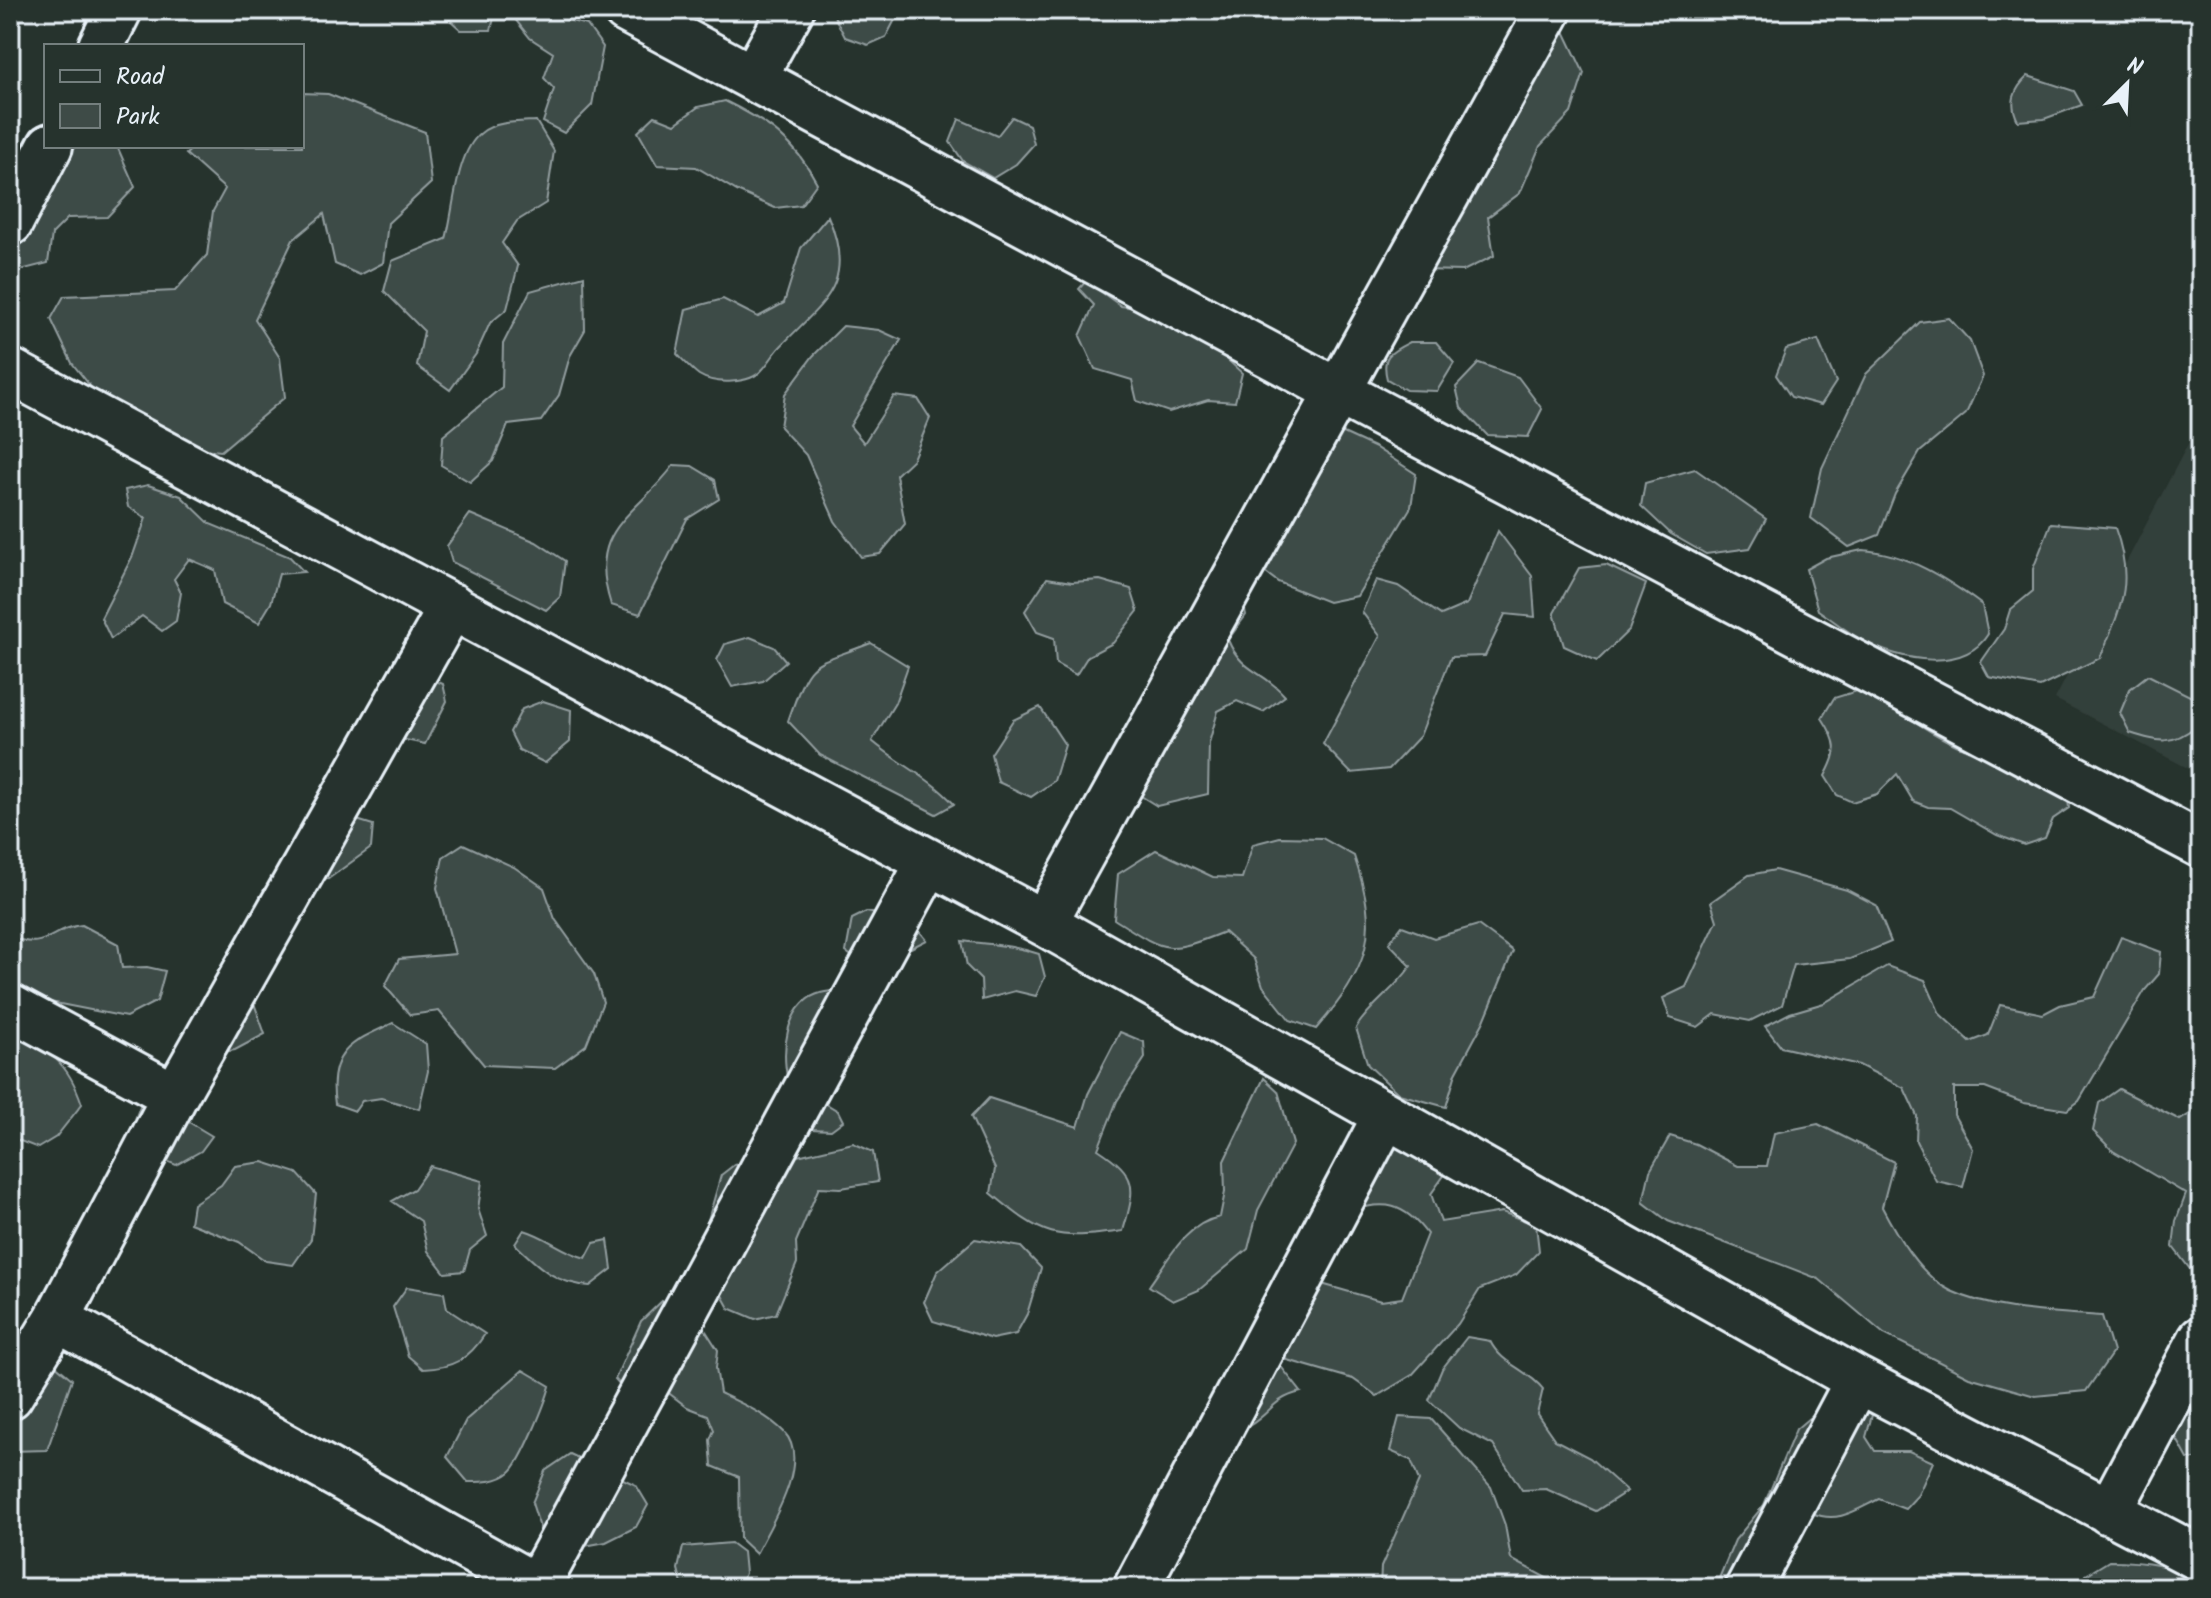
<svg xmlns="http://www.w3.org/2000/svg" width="2211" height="1598" font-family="Kalam,sans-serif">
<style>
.built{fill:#333f3a}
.green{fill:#3e4b47;stroke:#939ea0;stroke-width:2}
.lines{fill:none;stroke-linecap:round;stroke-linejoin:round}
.minor-casing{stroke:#e8f1f8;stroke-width:50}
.minor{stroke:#26332d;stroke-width:44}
</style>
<rect width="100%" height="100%" fill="#26332d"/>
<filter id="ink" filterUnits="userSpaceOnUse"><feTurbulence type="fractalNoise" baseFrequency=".0125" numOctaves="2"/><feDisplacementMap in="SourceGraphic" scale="16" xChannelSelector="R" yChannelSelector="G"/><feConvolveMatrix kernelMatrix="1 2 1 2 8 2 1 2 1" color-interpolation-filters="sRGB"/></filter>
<g filter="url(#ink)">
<path class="built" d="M 2201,419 L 2201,775 L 2055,699 Z"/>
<path class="green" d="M 439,10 L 496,10 L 491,30 L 461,30 Z
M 831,10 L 900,10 L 886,37 L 868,45 L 845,37 Z
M 539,13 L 587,25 L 603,47 L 592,105 L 564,133 L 543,122 L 554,89 L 544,78 L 553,53 L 530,38 L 515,19 Z
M 1563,29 L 1584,73 L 1571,113 L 1540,146 L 1520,193 L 1488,217 L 1494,256 L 1463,271 L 1422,270 Z
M 2028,76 L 2074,91 L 2082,105 L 2044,119 L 2018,121 C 2009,103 2013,90 2028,76 Z
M 302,93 L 328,94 L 425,132 L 431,183 L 388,223 L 383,263 L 360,275 L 335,264 L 324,214 L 293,240 L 255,319 L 280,358 L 285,397 L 221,451 L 183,447 L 99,397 L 72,363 L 51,319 L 64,296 L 175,291 L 207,255 L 213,211 L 225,189 L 186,154 L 195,146 L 302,146 Z
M 725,101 C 768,122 795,141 817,183 L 801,205 L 775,208 L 737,191 L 696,167 L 657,165 L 638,132 L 655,116 L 675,124 L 698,107 Z
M 1012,117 L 1029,125 L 1034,144 L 1016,164 L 993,178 L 963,161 L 950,142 L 959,119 L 997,136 Z
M 536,121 L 554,151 L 546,203 L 517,221 L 502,243 L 518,266 L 507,309 L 490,323 L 476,354 L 450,390 L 417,366 L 424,331 L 384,291 L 392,261 L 446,239 C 454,210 456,152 481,133 C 495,121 519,122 536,121 Z
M 46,127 L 46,146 L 117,146 L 135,187 L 107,217 L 68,218 L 52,234 L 48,263 L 17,271 L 10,264 C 10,216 1,156 46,127 Z
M 828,216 C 857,284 824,301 781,346 C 774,353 769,363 762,370 C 750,384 715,385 699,375 C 691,369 684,361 677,354 L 686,309 L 723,299 L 758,317 L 784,303 L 801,248 Z
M 584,276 L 585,330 L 570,356 L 559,395 L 541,421 L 508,425 L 493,461 L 470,482 L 441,465 L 443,436 L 502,387 L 503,344 L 530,291 Z
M 1086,281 L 1121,306 L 1146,309 L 1217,350 L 1242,373 L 1235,402 L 1208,400 L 1169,412 L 1137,401 L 1132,380 L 1095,369 L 1080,336 L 1094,305 L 1079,289 Z
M 1949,318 L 1970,341 L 1983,376 L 1966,414 L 1920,452 L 1895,494 L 1879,535 L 1849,547 L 1811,518 L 1822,468 L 1866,374 L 1920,322 Z
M 843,326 L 879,330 L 901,340 L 850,426 L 864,443 L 894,396 L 918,399 L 930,418 L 913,459 L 896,475 L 905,524 L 880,554 L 861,557 L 835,521 L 806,455 L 780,427 L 785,394 L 813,356 Z
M 1818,340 L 1836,382 L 1821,405 L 1791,397 L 1776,375 L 1786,349 Z
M 1410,342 L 1436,342 L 1454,363 L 1437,391 L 1406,390 L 1387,379 C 1381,356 1390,352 1410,342 Z
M 1479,363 L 1518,377 L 1542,409 L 1528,437 L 1487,435 L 1461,408 L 1456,387 Z
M 1337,430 L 1376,448 L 1416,474 L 1411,507 L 1357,596 L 1328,602 L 1278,582 L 1246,558 Z
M 674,465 L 692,466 L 715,480 L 719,499 L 687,519 L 640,614 L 611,605 C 586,528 634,518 674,465 Z
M 1695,469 L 1766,519 L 1750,548 L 1706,554 L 1671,534 L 1641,506 L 1645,483 Z
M 148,485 L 181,496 L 210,524 L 290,557 L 304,572 L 279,574 L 271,603 L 259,623 L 222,604 L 215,570 L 189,559 L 174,579 L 181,593 L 176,621 L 162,631 L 142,616 L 111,639 L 101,618 L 133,555 L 146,518 L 128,507 L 125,490 Z
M 470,514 L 536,542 L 565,561 L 560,597 L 546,610 L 452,562 L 447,546 Z
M 2051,523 L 2115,528 C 2135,583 2121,607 2100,658 L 2040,687 L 1989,677 L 1981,662 L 2004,629 L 2010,610 L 2033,591 L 2033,569 Z
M 1498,531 L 1532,576 L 1535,617 L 1505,614 L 1485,656 L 1451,657 L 1420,736 L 1389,769 L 1351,773 L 1323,744 L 1380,636 L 1362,612 L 1376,580 L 1398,586 L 1441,615 L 1467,604 Z
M 1862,550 C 1907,553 1947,579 1982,605 L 1988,634 C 1964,673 1900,661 1864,641 C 1848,633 1833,620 1818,610 L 1806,569 L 1826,558 Z
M 1606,565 L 1646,584 L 1629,630 L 1597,661 L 1564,646 L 1554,613 L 1579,568 Z
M 1047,578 L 1072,582 L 1100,580 L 1131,589 L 1138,611 L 1113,643 L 1088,656 L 1076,675 L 1056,664 L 1054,638 L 1037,632 L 1025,611 Z
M 1241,590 L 1246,615 L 1228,640 C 1242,673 1263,670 1285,696 L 1263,712 L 1237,701 L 1218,711 L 1209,743 L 1208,794 L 1157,806 L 1114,779 Z
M 750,637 L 774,647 L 786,661 L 763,681 L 732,687 L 717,660 L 725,644 Z
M 871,643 L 908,666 L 895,703 L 872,741 C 899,764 931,778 954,804 L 936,814 L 820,755 L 788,721 C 812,653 808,668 871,643 Z
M 2148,675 L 2196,699 L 2196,726 C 2172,746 2159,742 2130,733 L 2120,713 L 2130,689 Z
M 429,678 L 443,684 L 447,701 L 425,744 L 396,738 Z
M 1860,690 C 1892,702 1915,725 1946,740 C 1985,760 2028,771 2067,792 L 2069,808 L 2053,819 L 2045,838 L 2024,845 L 1997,835 L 1950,808 L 1928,807 L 1913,801 L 1897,774 L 1877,794 L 1852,802 L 1837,795 L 1825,776 C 1839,751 1838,742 1822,718 L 1834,698 Z
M 543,701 L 571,710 L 570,742 L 545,763 L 519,750 L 510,732 L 522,709 Z
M 1040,707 L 1065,745 L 1054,781 L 1031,797 L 998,782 L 991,754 L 1013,720 Z
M 321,809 L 373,825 L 371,848 L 328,879 L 298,862 L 291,844 Z
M 1280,837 L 1322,838 L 1354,856 C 1381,935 1369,967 1316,1029 L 1290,1020 L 1263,986 L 1254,959 L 1224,932 C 1166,955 1166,952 1114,919 L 1118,874 L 1156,850 L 1213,877 L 1242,878 L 1253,844 Z
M 463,844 L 514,867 L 544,888 L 555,919 L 594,974 L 603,1002 L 586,1045 L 555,1068 L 484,1065 L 439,1011 L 410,1015 L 385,986 L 399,959 L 455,954 L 437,888 L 443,857 Z
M 1775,870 L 1847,890 L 1876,905 L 1891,942 L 1850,959 L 1794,965 L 1782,1005 L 1750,1021 L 1715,1014 L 1698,1027 L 1670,1018 L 1663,998 L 1686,987 L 1717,921 L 1711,902 L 1749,875 Z
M 866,912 L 910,920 L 927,940 L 911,948 L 891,947 L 866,966 L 846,952 L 852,919 Z
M 82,925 L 118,944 L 122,968 L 147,967 L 165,971 L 157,1001 L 126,1017 L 40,1000 L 10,983 L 10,936 C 46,953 50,928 82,925 Z
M 1478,925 L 1513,951 L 1484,1021 L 1456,1073 L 1446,1107 L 1399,1094 L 1368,1065 L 1356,1028 C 1371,1003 1394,991 1411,966 L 1389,943 L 1402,926 L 1434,938 Z
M 2121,937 L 2161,952 L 2159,974 L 2145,990 L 2079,1101 L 2067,1110 L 2024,1103 L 1985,1088 L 1954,1088 L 1954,1115 L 1973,1149 L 1963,1187 L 1936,1181 L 1916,1141 L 1917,1116 L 1904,1088 L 1859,1065 L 1781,1047 L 1765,1026 L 1790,1013 L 1824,1003 L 1887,966 L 1925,980 L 1940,1014 L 1970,1042 L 1988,1035 L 2000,1005 L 2043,1014 L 2060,1005 L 2094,997 Z
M 962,941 C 992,945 1009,944 1039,954 L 1045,977 L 1036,996 L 1015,991 L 982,1000 L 981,980 L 967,966 Z
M 842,990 L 820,1100 L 838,1111 L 843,1121 L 831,1130 L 811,1129 C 784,1100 773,1034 803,1003 C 814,992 828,991 842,990 Z
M 255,1006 L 265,1034 L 235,1050 L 217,1053 L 182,1118 L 212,1136 L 201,1151 L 176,1165 L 152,1155 L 131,1130 L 146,1090 L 225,1012 Z
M 393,1023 L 426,1044 L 428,1071 L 419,1109 L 381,1098 L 362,1101 L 355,1111 L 335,1104 C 327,1052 351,1042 393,1023 Z
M 1120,1032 L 1144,1042 L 1145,1058 L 1117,1101 L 1098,1149 C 1138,1175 1136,1187 1123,1231 C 1055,1240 1044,1238 991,1193 L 995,1169 L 971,1117 L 989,1098 L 1078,1127 L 1088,1094 Z
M 10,1033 C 50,1051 68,1061 82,1104 L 56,1137 L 38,1148 L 10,1137 Z
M 1264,1078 L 1278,1091 L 1293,1144 L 1258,1210 L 1248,1249 L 1199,1290 L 1173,1301 L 1149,1286 C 1168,1260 1186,1223 1220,1217 L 1225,1192 L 1224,1161 Z
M 2119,1089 L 2180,1120 L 2201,1107 L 2201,1266 L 2190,1269 L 2173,1247 L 2176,1221 L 2186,1194 L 2113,1151 L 2093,1131 L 2099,1103 Z
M 1818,1124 L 1894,1162 L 1882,1207 C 1896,1234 1921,1277 1951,1291 C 1997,1312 2053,1312 2102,1316 L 2113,1352 L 2086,1391 L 2035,1396 L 1969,1377 L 1884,1334 L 1819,1279 L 1668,1221 L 1643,1202 L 1650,1171 L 1670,1136 L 1696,1144 L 1738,1166 L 1767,1166 L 1774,1133 Z
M 1387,1136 L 1450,1167 L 1431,1194 L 1441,1222 L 1502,1212 L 1536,1225 L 1539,1251 L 1516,1275 L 1480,1289 L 1458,1324 L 1412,1375 L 1377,1396 L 1353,1379 L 1287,1360 L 1269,1343 L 1304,1279 L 1381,1301 L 1402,1298 L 1427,1234 C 1404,1203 1385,1200 1350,1211 Z
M 853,1143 L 873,1152 L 878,1182 L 841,1188 L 819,1187 L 796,1242 L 797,1263 L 776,1314 L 755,1319 L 729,1308 L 719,1290 L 704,1234 L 721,1175 L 734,1165 L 764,1158 L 793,1157 Z
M 263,1162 L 297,1173 L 316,1194 L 311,1239 L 293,1265 L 266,1261 L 239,1242 L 190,1223 L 193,1204 L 221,1185 L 235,1166 Z
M 430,1166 L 482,1181 L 478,1209 L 487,1236 L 470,1250 L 464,1271 L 445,1273 L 428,1251 L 421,1221 L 392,1201 L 414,1189 Z
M 524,1230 C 548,1237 562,1252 586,1258 L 594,1243 L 608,1240 L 612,1269 L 590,1286 C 554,1283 540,1268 515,1244 Z
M 975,1239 L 1021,1247 L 1041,1268 L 1027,1314 L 1016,1334 L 992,1339 L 933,1321 L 924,1302 L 937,1272 Z
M 407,1287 L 444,1293 L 447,1309 L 485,1334 C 469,1359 453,1368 423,1369 L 408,1356 L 393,1307 Z
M 662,1301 L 695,1314 L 718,1350 L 716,1368 L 720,1393 C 741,1403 768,1415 784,1432 C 812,1461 770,1526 756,1554 L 740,1539 L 739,1477 L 712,1466 L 710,1440 L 714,1430 L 708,1415 L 687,1407 L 666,1391 L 629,1395 L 615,1379 L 641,1321 Z
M 1467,1337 L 1490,1341 C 1501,1364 1527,1369 1543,1389 L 1537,1414 L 1555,1440 L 1590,1458 L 1627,1491 L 1596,1511 L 1546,1489 L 1522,1490 L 1493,1445 L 1459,1428 L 1429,1400 L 1442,1369 Z
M 21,1353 L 55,1365 L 72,1379 L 47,1450 L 10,1451 L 10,1354 Z
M 1279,1364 L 1301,1392 C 1272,1399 1273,1411 1249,1426 L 1234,1405 Z
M 523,1370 L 550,1386 C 546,1402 522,1462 510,1472 C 498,1482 483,1482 468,1482 L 447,1457 L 466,1420 Z
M 2201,1377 L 2201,1459 L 2188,1459 L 2173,1432 Z
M 1843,1389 L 1872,1415 L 1866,1437 L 1875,1451 L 1909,1451 L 1933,1462 L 1918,1495 L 1905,1509 L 1879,1499 C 1856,1510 1838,1524 1812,1513 L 1763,1588 L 1715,1588 L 1735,1540 L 1764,1505 L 1796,1429 Z
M 1399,1417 L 1431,1419 L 1491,1487 L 1505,1525 L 1511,1559 L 1565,1588 L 1502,1588 L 1500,1583 L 1380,1588 L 1381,1567 L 1419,1481 L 1411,1460 L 1390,1451 Z
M 570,1454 L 636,1485 L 648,1505 L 636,1527 L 606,1542 L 569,1549 L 542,1534 L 532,1503 L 545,1471 Z
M 731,1543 L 743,1552 L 745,1573 L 739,1588 L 683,1588 L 678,1569 L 683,1547 Z
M 2109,1561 C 2133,1561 2191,1564 2201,1588 L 2087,1588 L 2086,1575 Z"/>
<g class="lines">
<defs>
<path id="minor" d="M 626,10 L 1337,391 L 2201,845
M 101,46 L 119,10
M 753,78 L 791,10
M 10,223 L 50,146
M 10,371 L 1044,923 L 1858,1380 L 2201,1559
M 1044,923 L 1549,10
M 10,1007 L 175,1096
M 57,1319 L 539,1588
M 10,1396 L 57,1319 L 175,1096 L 452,606
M 2109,1512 L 2201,1339
M 536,1588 L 929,862
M 1136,1588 L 1385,1117
M 1748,1588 L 1858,1380"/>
</defs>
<use href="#minor" class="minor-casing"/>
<use href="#minor" class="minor"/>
</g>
</g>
<rect width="2211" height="1598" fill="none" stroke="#26332d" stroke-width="40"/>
<rect x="20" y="20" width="2171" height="1558" fill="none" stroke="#e8f1f8" stroke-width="3" filter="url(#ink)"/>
<rect x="44" y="44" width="260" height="104" fill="#26332d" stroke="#747f7e" stroke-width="2"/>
<rect x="60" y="70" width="40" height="12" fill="#26332d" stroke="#747f7e" stroke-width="2"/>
<text x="116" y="84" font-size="24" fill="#e8f1f8">Road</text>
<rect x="60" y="104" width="40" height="24" fill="#3e4b47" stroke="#747f7e" stroke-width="2"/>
<text x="116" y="124" font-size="24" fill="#e8f1f8">Park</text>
<g transform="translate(2127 84) rotate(24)" stroke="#26332d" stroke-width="6" paint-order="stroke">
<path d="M0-6L14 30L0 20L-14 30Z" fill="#e8f1f8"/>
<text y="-12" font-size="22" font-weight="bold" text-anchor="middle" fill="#e8f1f8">N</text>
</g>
</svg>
